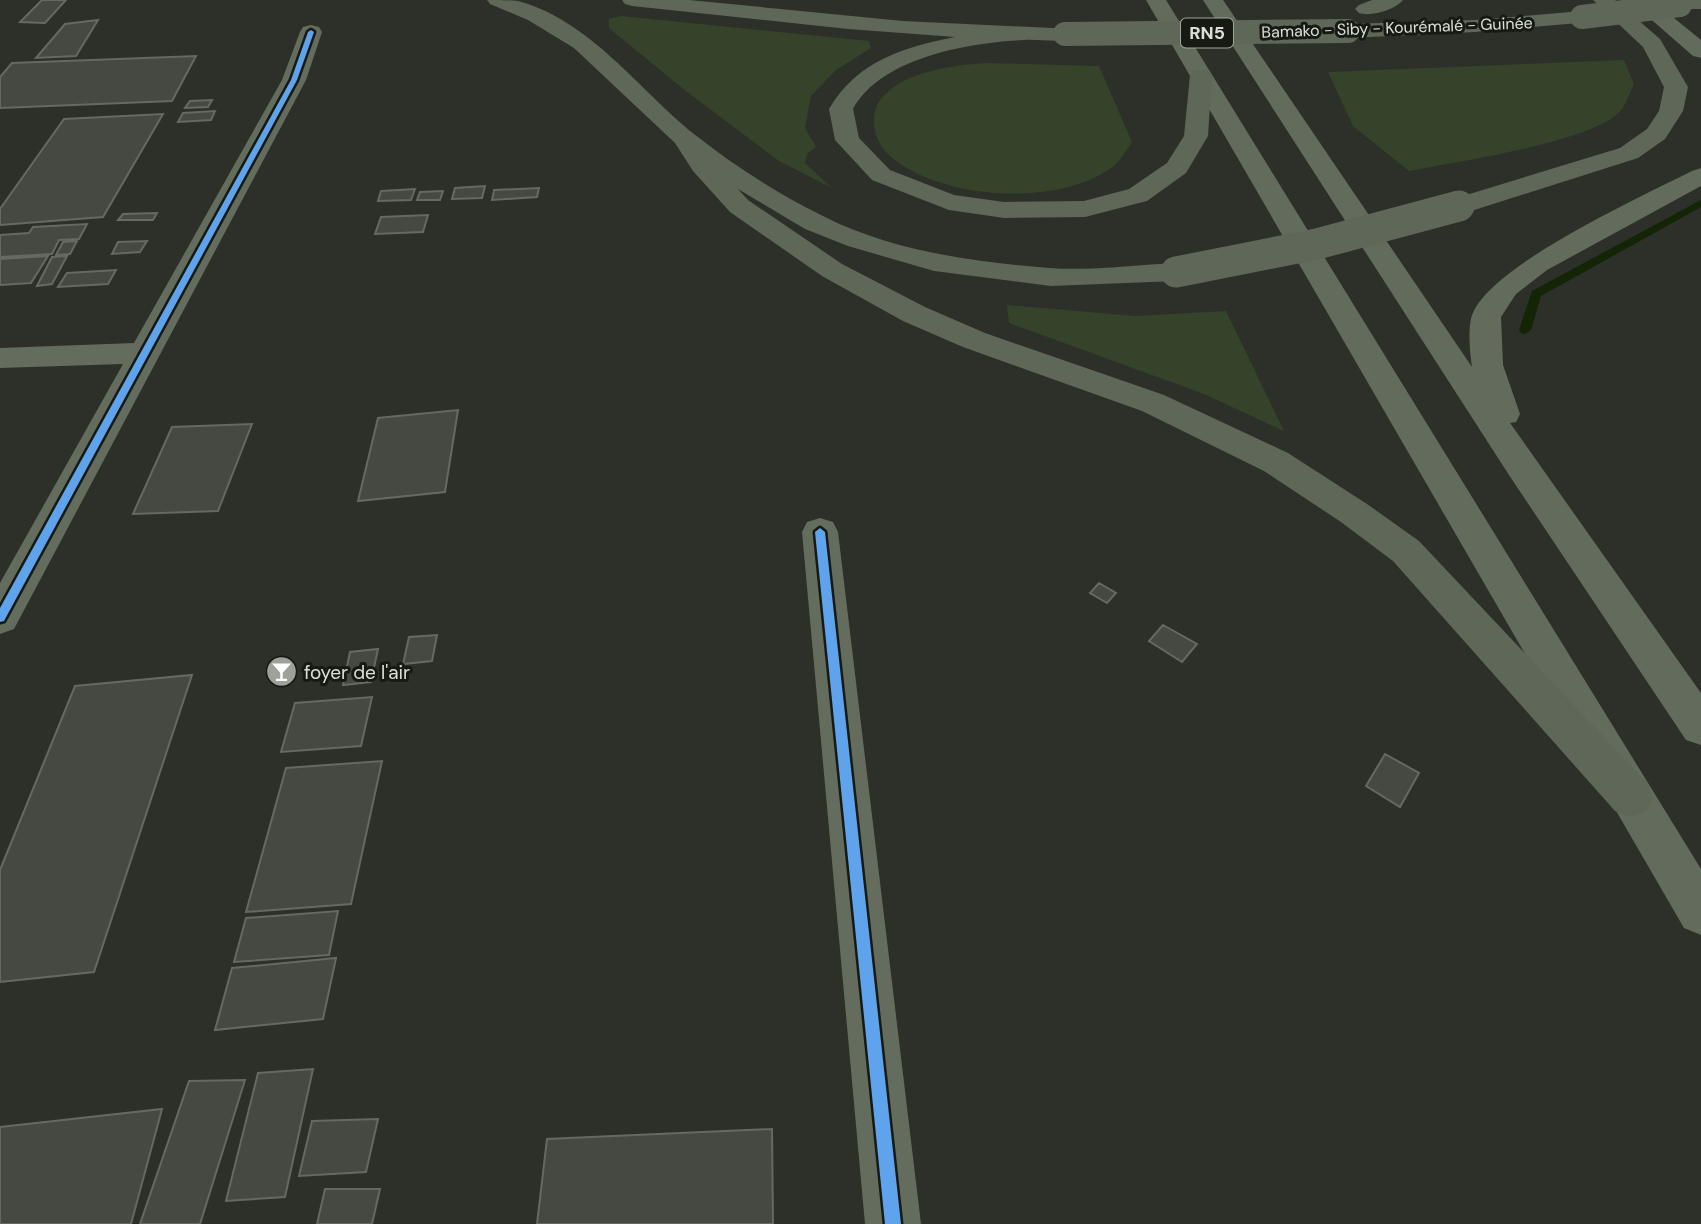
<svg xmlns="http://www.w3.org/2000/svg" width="1701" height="1224" font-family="'DM Sans',sans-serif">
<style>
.green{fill:#35432b}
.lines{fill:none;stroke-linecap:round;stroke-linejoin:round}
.stream{fill:#132505;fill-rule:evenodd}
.building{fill:#454942;stroke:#656961;stroke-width:2}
.minor{fill:#646c5e;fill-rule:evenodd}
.major{fill:#636c5c;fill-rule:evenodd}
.highway{fill:#5f6758;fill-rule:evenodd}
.highway-bridge-far1{stroke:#5f6758;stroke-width:24}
.highway-bridge{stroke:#5f6758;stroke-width:31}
.cycleway-casing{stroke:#161a13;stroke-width:5}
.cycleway{fill:#60a3ed;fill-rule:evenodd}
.labels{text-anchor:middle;stroke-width:6;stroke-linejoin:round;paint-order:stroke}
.far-street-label{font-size:16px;fill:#dae0d6;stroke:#161a13}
.shield{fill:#161a13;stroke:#9fa59c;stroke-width:2}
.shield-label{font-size:18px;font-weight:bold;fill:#dae0d6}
.poi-label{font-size:19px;fill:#dae0d6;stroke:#161a13;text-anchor:start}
</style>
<rect width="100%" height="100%" fill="#2c3028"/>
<path class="green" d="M 621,16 L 869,41 L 871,48 L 836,70 L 811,96 L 805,128 L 816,147 L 807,154 L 805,163 L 832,188 L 779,161 L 682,88 L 609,28 L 609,19 Z
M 1624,60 L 1634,84 C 1630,92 1627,102 1622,109 C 1598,142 1452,162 1409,171 L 1353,126 L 1328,72 Z
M 986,63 L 1099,66 L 1132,142 C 1125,153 1119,163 1108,170 C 1054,207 933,200 886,152 C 878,143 873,130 874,118 C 878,74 952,65 986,63 Z
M 1007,305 L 1135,316 L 1226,311 L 1284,431 L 1204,394 L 1009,323 Z"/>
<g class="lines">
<path class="stream" d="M 1701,200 L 1701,207 L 1541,296 L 1531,330 L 1525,334 L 1521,333 L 1519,330 L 1532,291 Z"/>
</g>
<path class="building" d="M 42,0 L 66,0 L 45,23 L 20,22 Z
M 98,20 L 76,56 L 36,58 L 65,24 Z
M 196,56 L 172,101 L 0,108 L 0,77 L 12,63 Z
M 212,100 L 208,107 L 185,108 L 190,101 Z
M 215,111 L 211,120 L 178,122 L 183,113 Z
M 163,114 L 103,217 L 0,225 L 0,209 L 64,119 Z
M 485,186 L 482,198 L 452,199 L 455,188 Z
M 539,188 L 537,197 L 492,200 L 494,190 Z
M 415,189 L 411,200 L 378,201 L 381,191 Z
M 443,191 L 440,200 L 417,200 L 420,192 Z
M 157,213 L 153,220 L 118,220 L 123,214 Z
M 428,215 L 423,232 L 375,234 L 381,217 Z
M 87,224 L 79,239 L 59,240 L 52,254 L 0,257 L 0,235 L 29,233 L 33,227 Z
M 77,241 L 70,254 L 56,255 L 63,242 Z
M 147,241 L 140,252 L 112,254 L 118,242 Z
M 48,256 L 31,283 L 0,285 L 0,259 Z
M 67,256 L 52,284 L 37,286 L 52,257 Z
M 116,270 L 108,284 L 58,287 L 67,273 Z
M 458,410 L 445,492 L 358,501 L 378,418 Z
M 252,424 L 218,511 L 133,514 L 172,427 Z
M 1099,583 L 1116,593 L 1107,603 L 1090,593 Z
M 1163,625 L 1197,644 L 1182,662 L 1149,641 Z
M 437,635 L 432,661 L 403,664 L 409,637 Z
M 378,649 L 371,682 L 343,685 L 350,652 Z
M 192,675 L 94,972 L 0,982 L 0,870 L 75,686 Z
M 372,697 L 361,746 L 281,752 L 295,703 Z
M 1385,754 L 1419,773 L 1400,807 L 1366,786 Z
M 382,761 L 351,904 L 246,912 L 286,768 Z
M 338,911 L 329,955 L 234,962 L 246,918 Z
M 336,958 L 323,1019 L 215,1030 L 232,968 Z
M 313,1069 L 285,1197 L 226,1201 L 258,1073 Z
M 245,1080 L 200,1224 L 140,1224 L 189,1081 Z
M 162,1109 L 131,1224 L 0,1224 L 0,1127 Z
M 378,1119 L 366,1172 L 299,1176 L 312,1121 Z
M 772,1129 L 773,1224 L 537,1224 L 547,1139 Z
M 325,1189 L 380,1189 L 372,1224 L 317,1224 Z"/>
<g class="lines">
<path class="minor" d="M 311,25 L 319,27 L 322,32 L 306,80 L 14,629 L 0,634 L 0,583 L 123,364 L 0,368 L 0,348 L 134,343 L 282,80 L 300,32 L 303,27 Z
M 820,518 L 833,522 L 838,532 L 921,1224 L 865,1224 L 802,532 L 807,522 Z"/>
<path class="major" d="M 1146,0 L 1166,0 L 1701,869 L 1701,935 L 1684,928 Z
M 1203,0 L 1223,0 L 1472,367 C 1470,353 1468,332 1471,319 C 1481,269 1645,195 1692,171 L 1701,168 L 1701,186 L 1547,270 L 1516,294 L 1501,317 L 1503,365 L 1520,414 L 1516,422 L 1510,423 L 1701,693 L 1701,745 L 1686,740 L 1509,475 Z
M 1629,0 L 1652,0 L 1701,40 L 1701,58 L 1693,56 Z"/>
<path class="highway" d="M 487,0 C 497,0 509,0 518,1 C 591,21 638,89 694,134 C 733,165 778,194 823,216 C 891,251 974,262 1049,268 C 1090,271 1135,265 1176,263 L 1186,266 L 1190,272 L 1186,278 L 1176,281 L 1051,286 L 934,271 L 848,246 L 805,229 L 738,189 L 748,200 L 842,264 L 925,307 L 985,333 L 1164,395 L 1288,453 L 1367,504 L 1419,541 L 1647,783 L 1653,797 L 1647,811 L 1631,817 L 1615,811 L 1393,561 L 1341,522 L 1264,471 L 1142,411 L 963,347 L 903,321 L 822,276 L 730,212 L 693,171 L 675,143 L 574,48 L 528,20 L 490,4 Z
M 622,0 L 689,0 L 903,21 L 1073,29 L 1076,34 L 1073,39 C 1057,43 1040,39 1024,40 C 969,43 882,57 853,109 L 859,138 L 890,170 L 954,195 L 1004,202 L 1084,201 L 1129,189 L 1167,163 L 1184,136 L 1190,75 L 1193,70 L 1209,70 L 1212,75 L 1208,136 L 1186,173 L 1147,201 L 1085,217 L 1004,218 L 949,210 L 872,180 L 835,140 L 829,109 C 857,61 904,47 955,37 L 848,29 L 632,6 L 625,4 Z
M 1372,0 L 1403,0 C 1395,10 1371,17 1359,13 L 1355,9 L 1359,5 Z
M 1593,0 L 1615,0 L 1660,39 L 1688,87 L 1683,111 L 1665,139 L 1638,158 L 1468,212 L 1459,214 L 1450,212 L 1446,206 L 1450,200 L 1620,148 L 1647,129 L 1659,111 L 1664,87 L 1643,47 Z
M 1701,0 L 1701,9 L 1673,9 L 1670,5 L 1675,0 Z
M 1582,11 L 1590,12 L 1593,17 L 1590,22 L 1475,32 L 1348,38 L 1340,36 L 1337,31 L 1340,26 L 1348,24 L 1475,20 Z"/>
<path class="highway-bridge-far1" d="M 1582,17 L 1680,5
M 1065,34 L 1348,31"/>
<path class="highway-bridge" d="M 1176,272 L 1317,244 L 1459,206"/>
<defs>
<path id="cycleway" d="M 311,30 L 314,32 L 297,80 L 4,621 L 0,622 L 0,608 L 291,80 L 308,32 Z
M 820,528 L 825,532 L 901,1224 L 885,1224 L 815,532 Z"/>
</defs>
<use href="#cycleway" class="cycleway-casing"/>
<use href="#cycleway" class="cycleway"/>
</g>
<defs>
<symbol id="bar-disc" viewBox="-11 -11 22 22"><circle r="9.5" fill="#9da299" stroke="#161a13"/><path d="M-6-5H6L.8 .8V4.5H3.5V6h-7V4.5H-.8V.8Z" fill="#fff"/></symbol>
</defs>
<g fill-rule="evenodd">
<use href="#bar-disc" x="264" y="654" width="35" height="35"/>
</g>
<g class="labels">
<g class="far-street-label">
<text transform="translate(1397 27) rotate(-2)" y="6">Bamako - Siby - Kourémalé - Guinée</text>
</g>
<rect class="shield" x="1181" y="18.5" width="52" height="29" rx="5"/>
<g class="shield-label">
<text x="1207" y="39">RN5</text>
</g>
<g class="poi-label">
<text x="304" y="679">foyer de l'air</text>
</g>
</g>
</svg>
